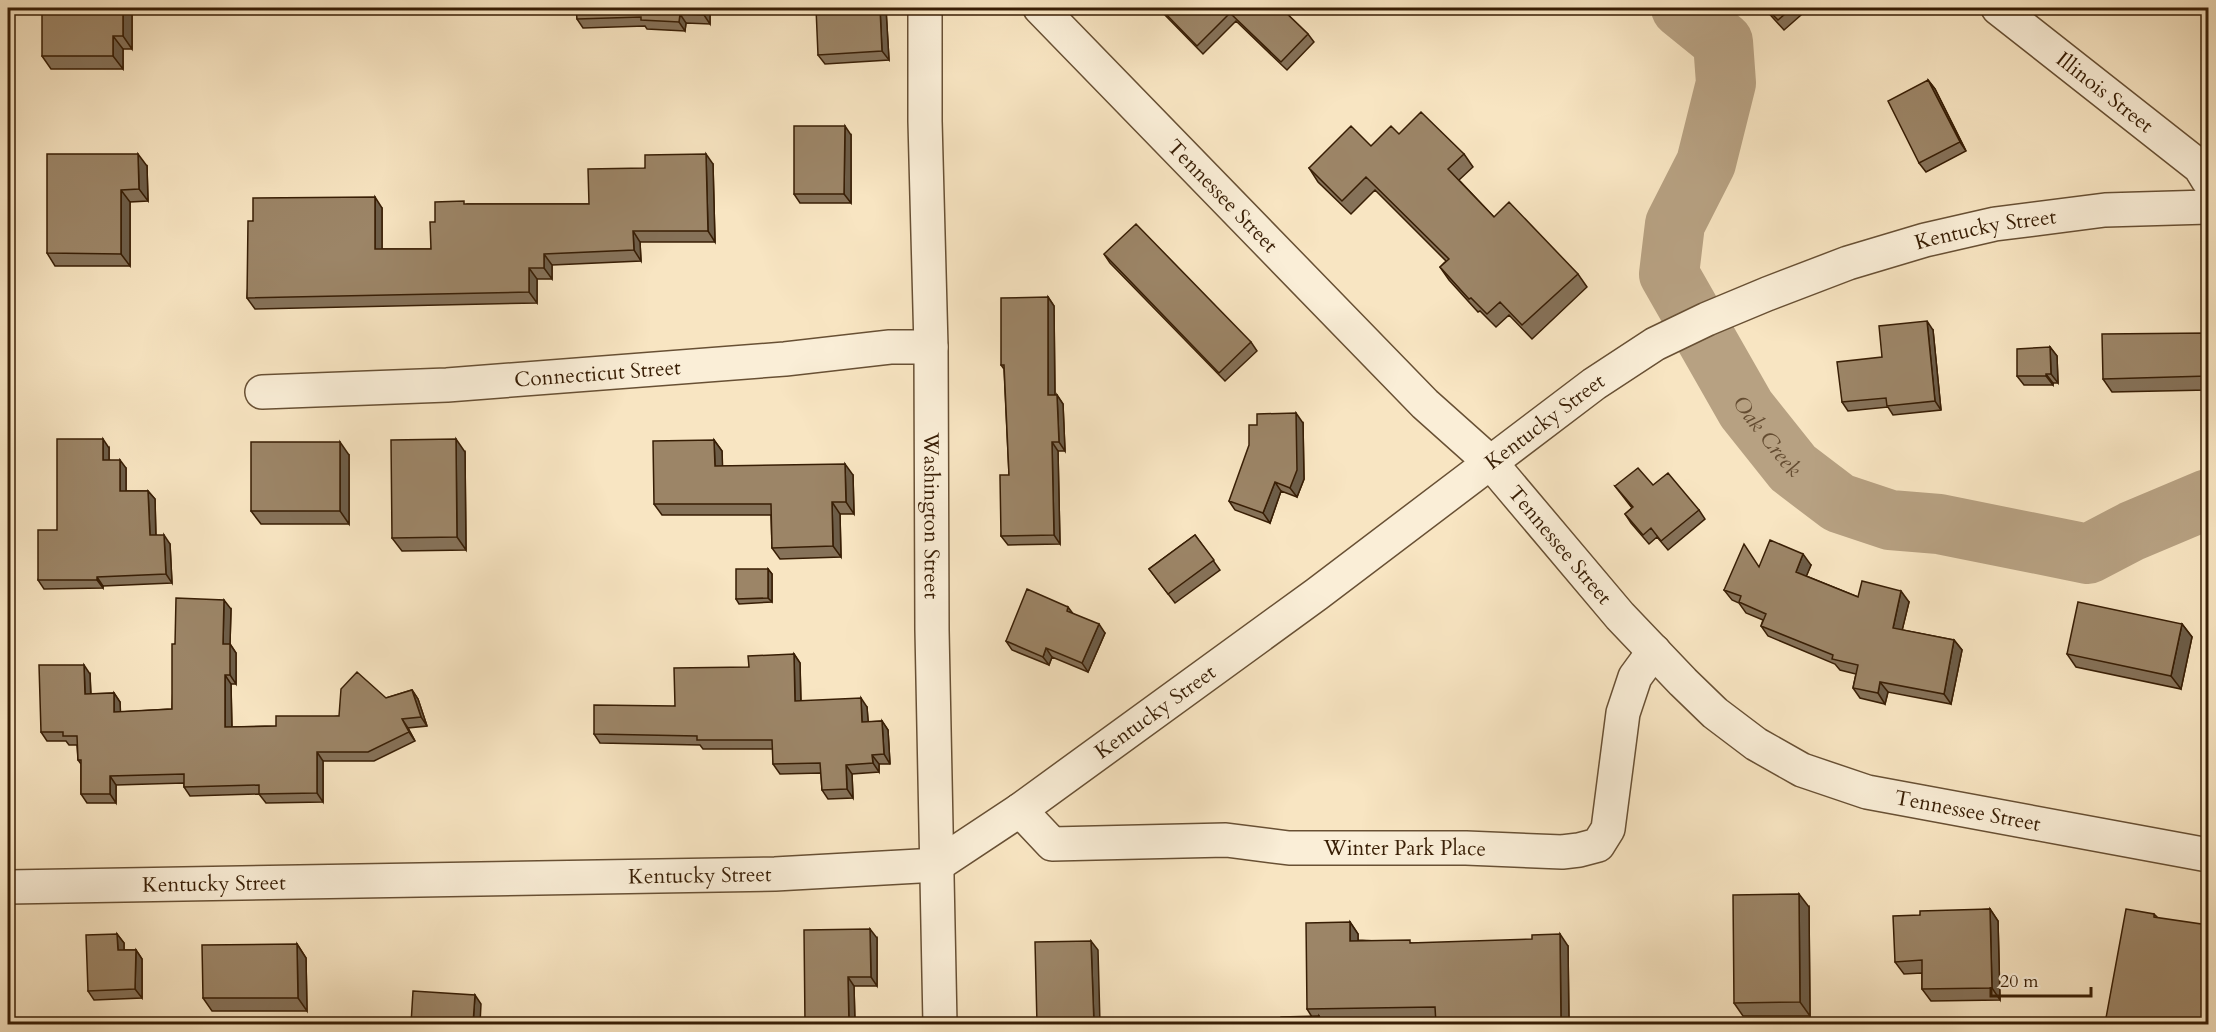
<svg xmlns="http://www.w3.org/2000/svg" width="2216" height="1032" font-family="Cardo,serif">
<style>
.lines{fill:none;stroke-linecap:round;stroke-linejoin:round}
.river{stroke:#b7a182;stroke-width:60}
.street-casing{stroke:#685034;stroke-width:36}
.street{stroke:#faeed7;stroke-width:33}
.wall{fill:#867259;stroke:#381e05;stroke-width:1.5}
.shaded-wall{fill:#6d5d48;stroke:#381e05;stroke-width:1.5}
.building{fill:#9c8567;stroke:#381e05;stroke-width:1.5}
.labels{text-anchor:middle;stroke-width:6;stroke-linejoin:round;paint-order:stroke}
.street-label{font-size:21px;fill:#381e05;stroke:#faeed7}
.water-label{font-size:22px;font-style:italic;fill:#644c31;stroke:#faeed7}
</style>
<rect width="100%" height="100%" fill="#f8e5c2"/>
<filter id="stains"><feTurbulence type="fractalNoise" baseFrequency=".00333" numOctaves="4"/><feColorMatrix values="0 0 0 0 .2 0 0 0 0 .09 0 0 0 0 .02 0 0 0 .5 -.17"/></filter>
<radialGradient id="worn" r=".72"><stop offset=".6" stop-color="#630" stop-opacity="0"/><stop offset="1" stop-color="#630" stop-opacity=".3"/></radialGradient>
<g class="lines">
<path class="river" id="s1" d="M 1681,8 L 1723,42 L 1726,83 L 1706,163 L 1675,224 L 1669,274 L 1746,409 L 1793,468 L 1839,503 L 1890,520 L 1939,524 L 2088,554 L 2132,531 L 2208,499"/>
<defs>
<g id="street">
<path id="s2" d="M 925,8 L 925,121 L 931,347 L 932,630 L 940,1024"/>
<path id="s3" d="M 1040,8 L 1425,404 L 1490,462 L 1620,616 L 1683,682 L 1715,713 L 1756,744 L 1802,770 L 1867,792 L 2208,855"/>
<path id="s4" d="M 1998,8 L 2200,167 L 2208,180"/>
<path id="s5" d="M 262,392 L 447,385 L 785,359 L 890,347 L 931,347"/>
<path id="s6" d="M 1020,810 L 1052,844 L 1226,840 L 1289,848 L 1466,848 L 1562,852 L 1579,850 L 1598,845 L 1608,829 L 1623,713 L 1635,677 L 1654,651"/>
<path id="s7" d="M 8,887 L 775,874 L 937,865 L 1020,810 L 1317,594 L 1594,384 L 1655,344 L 1707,319 L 1767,294 L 1848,263 L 1925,240 L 1995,224 L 2105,210 L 2208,207"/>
</g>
</defs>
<use href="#street" class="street-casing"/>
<use href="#street" class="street"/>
</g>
<path class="wall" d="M 290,8 L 339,8 L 339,11 L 293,12 Z
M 576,8 L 710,8 L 710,24 L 686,23 L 685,31 L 647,29 L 645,26 L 583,28 L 577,19 Z
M 1159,8 L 1281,8 L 1308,34 L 1314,42 L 1287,70 L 1236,21 L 1203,54 L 1162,12 Z
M 1764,8 L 1809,8 L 1784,30 Z
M 886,9 L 889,60 L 825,64 L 818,55 Z
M 132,15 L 132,49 L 123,49 L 123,69 L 51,69 L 42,56 Z
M 1928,80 L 1935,89 L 1966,151 L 1926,172 L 1919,163 Z
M 1399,134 L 1464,154 L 1473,167 L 1459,180 L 1494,217 L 1578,274 L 1587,287 L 1532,339 L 1509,315 L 1496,327 L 1480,311 L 1478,312 L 1449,280 L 1440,267 L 1446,261 L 1375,190 L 1351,214 L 1318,182 L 1309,168 L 1371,146 Z
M 851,135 L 851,203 L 800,203 L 794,194 Z
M 713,164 L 715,242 L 640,242 L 641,261 L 552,265 L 552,279 L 537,279 L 537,303 L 255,309 L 247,298 L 253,221 L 382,208 L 382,249 L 431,249 L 435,222 L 467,204 L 589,204 L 645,168 Z
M 147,166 L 148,201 L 130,202 L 130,266 L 55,266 L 47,253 Z
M 1104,254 L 1251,342 L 1257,351 L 1225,381 L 1110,263 Z
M 1048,297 L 1054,306 L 1055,395 L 1057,395 L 1063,404 L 1065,451 L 1058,451 L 1060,544 L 1008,545 L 1001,536 L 1009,475 L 1004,369 L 1001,365 Z
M 1933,330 L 1941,410 L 1893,415 L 1888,407 L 1848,411 L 1842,402 L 1882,357 Z
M 2208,333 L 2208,390 L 2112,392 L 2103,379 Z
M 2050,347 L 2057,356 L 2058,383 L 2053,383 L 2053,385 L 2024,385 L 2017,376 Z
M 1303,423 L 1304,479 L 1297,497 L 1281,491 L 1270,523 L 1235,510 L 1229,501 Z
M 714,440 L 722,451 L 722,466 L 853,475 L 854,514 L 840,514 L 841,557 L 780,559 L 772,548 L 771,515 L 662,515 L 654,504 Z
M 109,448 L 109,460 L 126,468 L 126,491 L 148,491 L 155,499 L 156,535 L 170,544 L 172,583 L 103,586 L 103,588 L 44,589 L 38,580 L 57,530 Z
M 465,452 L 466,550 L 402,551 L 392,538 Z
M 349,455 L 349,524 L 261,524 L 251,511 Z
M 1615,486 L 1699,510 L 1705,519 L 1668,550 L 1657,537 L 1649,544 L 1631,523 L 1625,514 L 1632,508 Z
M 1195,535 L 1220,570 L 1175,603 L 1149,569 Z
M 1811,565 L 1806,576 L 1858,597 L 1909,602 L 1902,630 L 1954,640 L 1962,650 L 1951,704 L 1888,692 L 1885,704 L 1860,698 L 1853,688 L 1856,674 L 1840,670 L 1835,664 L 1768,636 L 1761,626 L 1763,620 L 1746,613 L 1739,603 L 1732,600 L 1724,590 L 1759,567 Z
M 768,569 L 772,574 L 772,602 L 739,604 L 736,599 Z
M 231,609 L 230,644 L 236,653 L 236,684 L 231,684 L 232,727 L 276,726 L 339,716 L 386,698 L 412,690 L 418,699 L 427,726 L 408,728 L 415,741 L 374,761 L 323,761 L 323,802 L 266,803 L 259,794 L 190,796 L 184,787 L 184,783 L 116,785 L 116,803 L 87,803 L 81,794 L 81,764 L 78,760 L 77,745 L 69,745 L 66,741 L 47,741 L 41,732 L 90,674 L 91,694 L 114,693 L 120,702 L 120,712 L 172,709 L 175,644 Z
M 1073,614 L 1105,633 L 1088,672 L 1052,657 L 1049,665 L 1012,650 L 1006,641 Z
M 2182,624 L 2192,637 L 2181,689 L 2076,667 L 2067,654 Z
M 794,654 L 800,663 L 801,701 L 867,707 L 868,722 L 882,721 L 888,730 L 890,764 L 879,764 L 879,772 L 852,774 L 853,798 L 828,799 L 822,790 L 821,773 L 780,774 L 773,764 L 773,749 L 703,749 L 700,745 L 600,743 L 594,734 L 675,706 L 749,667 Z
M 1809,907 L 1810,1016 L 1743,1016 L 1734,1003 Z
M 1990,909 L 1998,921 L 2000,1000 L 1931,1001 L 1922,989 L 1922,973 L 1904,974 L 1895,962 L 1920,915 Z
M 2154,914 L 2157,917 L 2208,1024 L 2110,1024 L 2106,1018 Z
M 1350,922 L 1358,934 L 1358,940 L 1412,943 L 1568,946 L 1569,1024 L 1436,1024 L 1436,1019 L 1322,1021 L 1324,1024 L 1281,1024 L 1312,1017 L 1307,1009 Z
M 117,934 L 124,943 L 124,950 L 136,950 L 142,959 L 142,998 L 94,1000 L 88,991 Z
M 877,938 L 877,986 L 854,986 L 855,1024 L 789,1024 L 805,1023 Z
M 297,944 L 306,958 L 307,1011 L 212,1011 L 203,998 Z"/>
<path class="shaded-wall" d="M 123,8 L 127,8 L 132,15 L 132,49 L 123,36 Z
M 704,8 L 710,8 L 710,24 L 704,15 Z
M 880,8 L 885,8 L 886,9 L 889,60 L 882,51 Z
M 680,14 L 686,23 L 685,31 L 679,22 Z
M 113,36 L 123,49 L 123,69 L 113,56 Z
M 1928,80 L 1935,89 L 1966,151 L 1960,142 Z
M 845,126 L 851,135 L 851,203 L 844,194 Z
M 138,154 L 147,166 L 148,201 L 139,189 Z
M 706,154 L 713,164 L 715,242 L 708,231 Z
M 121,190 L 130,202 L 130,266 L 121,254 Z
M 375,197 L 382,208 L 382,259 L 375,249 Z
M 633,231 L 640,242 L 641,261 L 634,250 Z
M 544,254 L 552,265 L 552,279 L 544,268 Z
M 529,268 L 537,279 L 537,303 L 529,292 Z
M 1048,297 L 1054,306 L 1055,404 L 1048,395 Z
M 1927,321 L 1933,330 L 1941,410 L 1935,401 Z
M 2050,347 L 2057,356 L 2058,383 L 2051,374 Z
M 2046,374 L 2053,383 L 2053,385 L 2046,376 Z
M 1057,395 L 1063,404 L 1065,451 L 1059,442 Z
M 1296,413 L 1303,423 L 1304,479 L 1297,497 L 1290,488 Z
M 103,439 L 109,448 L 109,468 L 103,460 Z
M 456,439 L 465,452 L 466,550 L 457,537 Z
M 714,440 L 722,451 L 723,477 L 715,466 Z
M 340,442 L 349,455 L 349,524 L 340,511 Z
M 1052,442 L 1058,451 L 1060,544 L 1054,535 Z
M 120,460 L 126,468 L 126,500 L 120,491 Z
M 845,464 L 853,475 L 854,514 L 846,502 Z
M 1275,482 L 1281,491 L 1270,523 L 1263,513 Z
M 148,491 L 155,499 L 156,544 L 150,535 Z
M 832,502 L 840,514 L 841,557 L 833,546 Z
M 164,535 L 170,544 L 172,583 L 166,574 Z
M 1803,554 L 1811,565 L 1804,582 L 1796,572 Z
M 768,569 L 772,574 L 772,602 L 768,598 Z
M 97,577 L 103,586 L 103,588 L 97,580 Z
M 1901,591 L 1909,602 L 1900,639 L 1893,628 Z
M 224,600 L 231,609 L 230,644 L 236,653 L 236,684 L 230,675 L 223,644 Z
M 1068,607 L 1074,615 L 1067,611 Z
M 1099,624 L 1105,633 L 1088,672 L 1082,663 Z
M 2182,624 L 2192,637 L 2181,689 L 2171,676 Z
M 1954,640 L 1962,650 L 1951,704 L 1944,694 Z
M 1046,648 L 1052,657 L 1049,665 L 1043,657 Z
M 794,654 L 800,663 L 801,710 L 795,701 Z
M 84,665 L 90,674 L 91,703 L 85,694 Z
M 225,675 L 231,684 L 232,736 L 225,727 Z
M 1880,682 L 1888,692 L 1885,704 L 1878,693 Z
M 412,690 L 418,699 L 427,726 L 421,717 Z
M 114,693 L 120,702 L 121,721 L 114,712 Z
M 861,698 L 867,707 L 869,731 L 862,722 Z
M 402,719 L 408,728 L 415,741 L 409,732 Z
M 882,721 L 888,730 L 890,764 L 884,754 Z
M 317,752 L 323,761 L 323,802 L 317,793 Z
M 872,755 L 879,764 L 879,772 L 873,763 Z
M 846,765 L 852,774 L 853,798 L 847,789 Z
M 110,776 L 116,785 L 116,803 L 110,794 Z
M 1799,894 L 1809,907 L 1810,1016 L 1800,1002 Z
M 1990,909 L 1998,921 L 2000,1000 L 1992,988 Z
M 1350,922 L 1358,934 L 1358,953 L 1350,941 Z
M 870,929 L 877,938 L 877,986 L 871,977 Z
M 117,934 L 124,943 L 124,959 L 118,950 Z
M 1560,934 L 1568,946 L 1569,1024 L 1566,1024 L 1561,1018 Z
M 1091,941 L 1098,950 L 1100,1024 L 1094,1024 Z
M 297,944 L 306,958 L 307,1011 L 298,998 Z
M 136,950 L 142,959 L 142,998 L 135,989 Z
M 848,977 L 854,986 L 855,1024 L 849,1024 Z
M 475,995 L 481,1004 L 480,1024 L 473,1024 Z
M 1319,1016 L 1324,1024 L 1319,1024 Z"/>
<path class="building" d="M 42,8 L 123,8 L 123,36 L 113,36 L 113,56 L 42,56 Z
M 576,8 L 704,8 L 704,15 L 680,14 L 679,22 L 641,20 L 641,17 L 577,19 Z
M 816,8 L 880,8 L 882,51 L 818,55 Z
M 1160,8 L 1281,8 L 1308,34 L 1281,62 L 1230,13 L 1197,46 Z
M 1766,8 L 1792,8 L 1778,20 Z
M 1928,80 L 1960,142 L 1919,163 L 1888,101 Z
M 1421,112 L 1464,154 L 1448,169 L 1494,217 L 1509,202 L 1578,274 L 1522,325 L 1500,302 L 1487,314 L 1471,298 L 1469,299 L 1440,267 L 1449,259 L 1366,177 L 1342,201 L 1309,168 L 1351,126 L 1371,146 L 1391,126 L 1399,134 Z
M 794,126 L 845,126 L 844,194 L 794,194 Z
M 47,154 L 138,154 L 139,189 L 121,190 L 121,254 L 47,253 Z
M 706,154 L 708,231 L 633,231 L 634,250 L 544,254 L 544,268 L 529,268 L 529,292 L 247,298 L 248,221 L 253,221 L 253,198 L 375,197 L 375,249 L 431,249 L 430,222 L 435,222 L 435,202 L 464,201 L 464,204 L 589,204 L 588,169 L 645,168 L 645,155 Z
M 1136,224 L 1251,342 L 1219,373 L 1104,254 Z
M 1048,297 L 1048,395 L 1057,395 L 1059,442 L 1052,442 L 1054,535 L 1001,536 L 1000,477 L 1000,475 L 1009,475 L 1004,365 L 1001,365 L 1001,298 Z
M 1927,321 L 1935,401 L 1887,406 L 1886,398 L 1842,402 L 1837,362 L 1882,357 L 1879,326 Z
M 2208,333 L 2208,376 L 2103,379 L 2102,334 Z
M 2050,347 L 2051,374 L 2046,374 L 2046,376 L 2017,376 L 2017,349 Z
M 1296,413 L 1297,470 L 1290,488 L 1275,482 L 1263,513 L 1229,501 L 1249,445 L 1249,425 L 1257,425 L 1257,414 Z
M 57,439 L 103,439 L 103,460 L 120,460 L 120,491 L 148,491 L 150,535 L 164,535 L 166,574 L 97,577 L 97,580 L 38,580 L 38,530 L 57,530 Z
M 456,439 L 457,537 L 392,538 L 391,440 Z
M 714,440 L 715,466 L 845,464 L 846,502 L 832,502 L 833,546 L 772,548 L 771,504 L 654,504 L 653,441 Z
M 251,442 L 340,442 L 340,511 L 251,511 Z
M 1638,468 L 1653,485 L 1668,473 L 1699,510 L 1661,541 L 1651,528 L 1643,535 L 1625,514 L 1633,507 L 1615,486 Z
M 1195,535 L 1214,560 L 1168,594 L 1149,569 Z
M 1770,540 L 1803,554 L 1796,572 L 1858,597 L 1862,581 L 1901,591 L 1893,628 L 1954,640 L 1944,694 L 1880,682 L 1878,693 L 1853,688 L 1858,665 L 1832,659 L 1833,655 L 1761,626 L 1766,614 L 1739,602 L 1741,596 L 1724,590 L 1744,544 L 1759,567 Z
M 736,569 L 768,569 L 768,598 L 736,599 Z
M 1027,589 L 1068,607 L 1067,611 L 1099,624 L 1082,663 L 1046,648 L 1043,657 L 1006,641 Z
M 176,598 L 224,600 L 223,644 L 230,644 L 230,675 L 225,675 L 225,727 L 276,726 L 276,716 L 339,716 L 341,689 L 357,672 L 386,698 L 412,690 L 421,717 L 402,719 L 409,732 L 368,752 L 317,752 L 317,793 L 259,794 L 259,785 L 184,787 L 184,774 L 110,776 L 110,794 L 81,794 L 81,760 L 78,760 L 77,736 L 63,736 L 63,732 L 41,732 L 39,665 L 84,665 L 85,694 L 114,693 L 114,712 L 172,709 L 172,644 L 175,644 Z
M 2078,602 L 2182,624 L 2171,676 L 2067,654 Z
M 794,654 L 795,701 L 861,698 L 862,722 L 882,721 L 884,754 L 872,755 L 873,763 L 846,765 L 847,789 L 822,790 L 820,763 L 773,764 L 772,740 L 697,740 L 697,736 L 594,734 L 594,705 L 675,706 L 674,668 L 749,667 L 748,656 Z
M 1799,894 L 1800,1002 L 1734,1003 L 1733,895 Z
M 1990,909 L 1992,988 L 1922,989 L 1922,960 L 1895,962 L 1893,916 L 1920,915 L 1920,911 Z
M 2126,909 L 2154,914 L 2154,917 L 2208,925 L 2208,1024 L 2141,1024 L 2106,1018 Z
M 1350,922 L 1350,941 L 1410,940 L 1410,943 L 1532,939 L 1532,935 L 1560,934 L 1561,1018 L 1492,1020 L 1492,1024 L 1436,1024 L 1435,1007 L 1307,1009 L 1306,923 Z
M 870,929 L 871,977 L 848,977 L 849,1024 L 789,1024 L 789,1023 L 805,1023 L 804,930 Z
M 117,934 L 118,950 L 136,950 L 135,989 L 88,991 L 86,935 Z
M 1091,941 L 1094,1024 L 1037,1024 L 1035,942 Z
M 297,944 L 298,998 L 203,998 L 202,945 Z
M 413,991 L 475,995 L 473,1024 L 411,1024 Z
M 1319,1016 L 1319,1024 L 1281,1024 L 1281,1017 Z"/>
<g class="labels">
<g class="street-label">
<text dy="7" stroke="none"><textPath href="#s4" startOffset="136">Illinois Street</textPath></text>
<text dy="7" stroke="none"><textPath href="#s3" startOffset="262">Tennessee Street</textPath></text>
<text dy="7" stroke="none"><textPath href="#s7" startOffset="2168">Kentucky Street</textPath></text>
<text dy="7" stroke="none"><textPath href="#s5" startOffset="336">Connecticut Street</textPath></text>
<text dy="7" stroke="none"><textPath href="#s7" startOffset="1682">Kentucky Street</textPath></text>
<text dy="7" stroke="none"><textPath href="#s2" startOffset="508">Washington Street</textPath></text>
<text dy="7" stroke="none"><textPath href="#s3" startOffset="748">Tennessee Street</textPath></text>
<text dy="7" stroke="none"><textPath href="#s7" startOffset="1196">Kentucky Street</textPath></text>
<text dy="7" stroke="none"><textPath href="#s3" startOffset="1252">Tennessee Street</textPath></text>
<text dy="7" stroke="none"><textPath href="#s6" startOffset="400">Winter Park Place</textPath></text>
<text dy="7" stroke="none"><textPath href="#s7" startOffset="692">Kentucky Street</textPath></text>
<text dy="7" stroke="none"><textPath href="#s7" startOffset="206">Kentucky Street</textPath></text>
</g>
<g class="water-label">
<text dy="8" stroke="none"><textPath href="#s1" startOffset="486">Oak Creek</textPath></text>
</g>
</g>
<rect width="2216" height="1032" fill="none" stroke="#f8e5c2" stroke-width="30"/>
<rect x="9" y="9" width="2198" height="1014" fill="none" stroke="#381e05" stroke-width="3"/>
<rect x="15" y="15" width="2186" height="1002" fill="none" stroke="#381e05" stroke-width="1.5"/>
<path d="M1991 987v9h100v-9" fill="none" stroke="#381e05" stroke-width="3"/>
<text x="2000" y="987" font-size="18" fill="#381e05" stroke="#faeed7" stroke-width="4.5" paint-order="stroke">20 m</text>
<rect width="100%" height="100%" filter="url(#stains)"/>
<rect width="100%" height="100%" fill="url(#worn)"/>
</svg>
